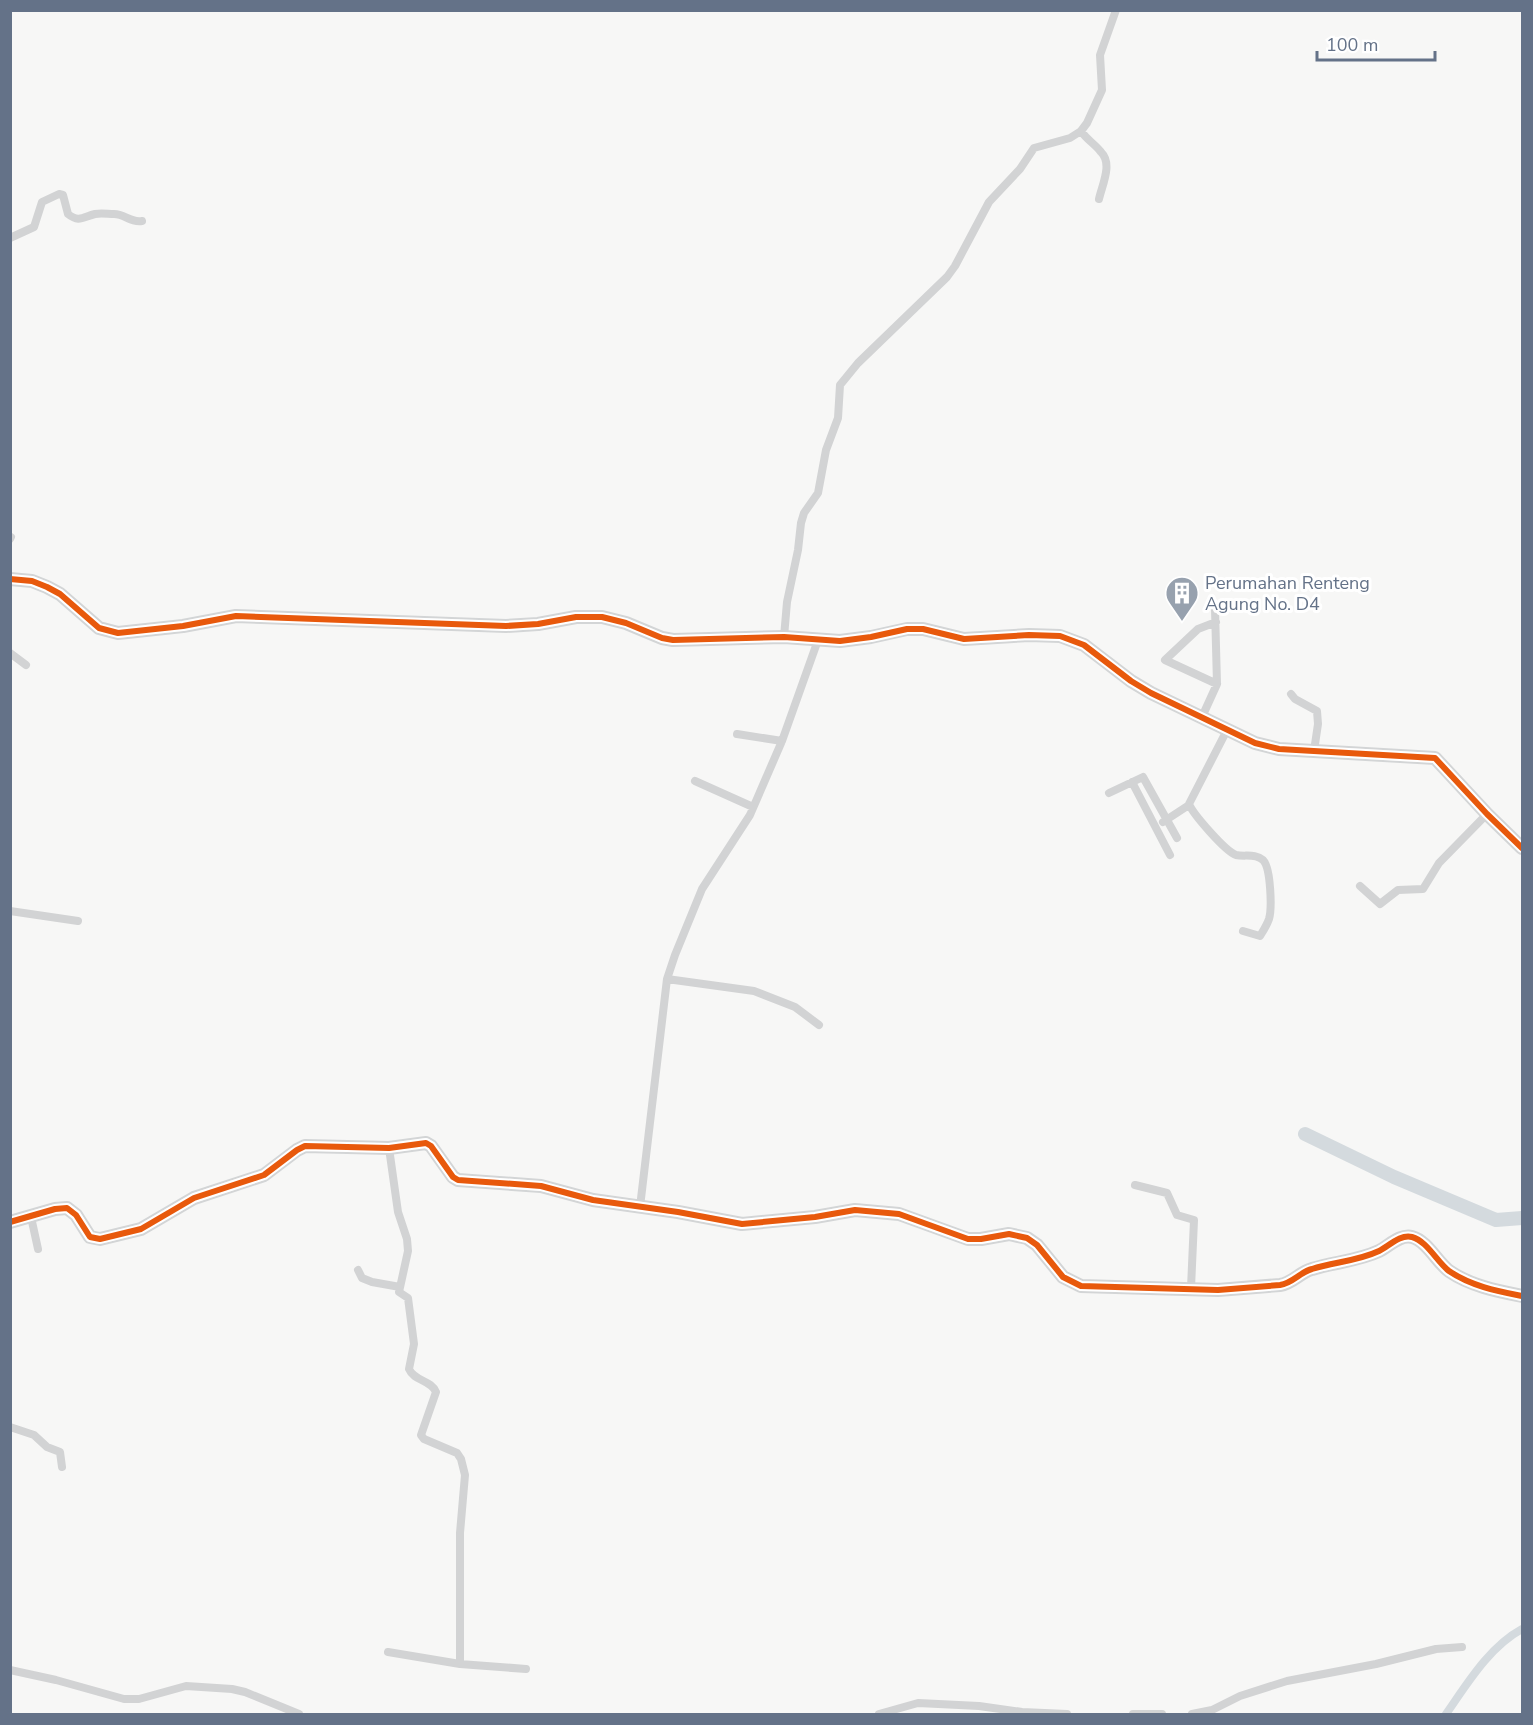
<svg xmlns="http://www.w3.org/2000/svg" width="1533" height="1725" font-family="'Nunito Sans',sans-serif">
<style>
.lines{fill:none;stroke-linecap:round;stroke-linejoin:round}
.canal{stroke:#d4dade;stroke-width:8}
.river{stroke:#d4dade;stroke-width:14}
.secondary-casing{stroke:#d3d5d6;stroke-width:14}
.street{stroke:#d2d3d4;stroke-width:8}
.secondary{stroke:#e3e4e5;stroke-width:10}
.cycleway-casing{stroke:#fff;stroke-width:10}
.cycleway{stroke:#e8590c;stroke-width:6}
.labels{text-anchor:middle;stroke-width:6;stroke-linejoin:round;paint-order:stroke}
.poi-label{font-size:18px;fill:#647288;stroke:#fff;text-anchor:start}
</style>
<rect width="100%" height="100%" fill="#f7f7f6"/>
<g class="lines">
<path class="canal" d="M 1446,1714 C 1467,1684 1489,1647 1522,1629"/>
<path class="river" d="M 1305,1134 L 1394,1177 L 1496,1220 L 1522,1218"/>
<defs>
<path id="secondary" d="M 10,579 L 32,581 L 47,587 L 60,594 L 99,628 L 118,633 L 183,626 L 236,616 L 506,626 L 538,624 L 576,617 L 602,617 L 626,623 L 662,638 L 673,640 L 784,637 L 840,641 L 871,637 L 907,629 L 923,629 L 964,639 L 1029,635 L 1060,636 L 1084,645 L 1131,681 L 1151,693 L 1255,743 L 1279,749 L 1435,758 L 1487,814 L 1522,848
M 10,1222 L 55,1209 L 67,1208 L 76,1215 L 90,1237 L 100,1239 L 141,1229 L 194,1198 L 264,1175 L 297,1150 L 305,1146 L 389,1148 L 426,1143 L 431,1146 L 453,1177 L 458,1180 L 541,1186 L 593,1200 L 678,1212 L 742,1224 L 815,1217 L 855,1210 L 899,1214 L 968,1239 L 981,1239 L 1009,1234 L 1027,1238 L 1037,1245 L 1063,1277 L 1081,1286 L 1218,1290 L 1280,1285 C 1293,1283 1300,1272 1312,1269 C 1334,1262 1358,1261 1379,1251 C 1389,1246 1400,1234 1412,1237 C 1427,1241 1437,1262 1449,1271 C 1471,1286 1497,1291 1522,1296"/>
</defs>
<use href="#secondary" class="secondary-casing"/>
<path class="street" d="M 1081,131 C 1087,140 1095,144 1101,152 C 1113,164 1102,185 1099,199
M 10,238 L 34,227 L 42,202 L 59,194 L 63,195 L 68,214 C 79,223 83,217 95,214 C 101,213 108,214 114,214 C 125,214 130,223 142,221
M 10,539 L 11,537
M 1216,622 L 1198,629 L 1165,660 L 1217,684
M 784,637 L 787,602 L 798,550 L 801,523 L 804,513 L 818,493 L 826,450 L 838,418 L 840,385 L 858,363 L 947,277 L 955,266 L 989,202 L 1020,169 L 1034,148 L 1070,138 L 1081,131 L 1087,123 L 1102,90 L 1100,55 L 1116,10
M 10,653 L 26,665
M 1291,694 L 1295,699 L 1317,711 L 1318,724 L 1314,751
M 1202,717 L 1217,684 L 1215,609
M 1227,730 L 1189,804 C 1193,814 1225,851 1236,855 C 1245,857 1255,853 1263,860 C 1271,868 1272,909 1269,919 C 1267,925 1263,931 1260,936 L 1243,931
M 737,734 L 782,741
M 695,781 L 753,807
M 1132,782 L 1170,855
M 1109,793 L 1143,777 L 1177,838
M 1163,822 L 1189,805
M 1360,886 L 1380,904 L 1398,890 L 1423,889 L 1439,863 L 1487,814
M 10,911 L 78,921
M 667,979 L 754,991 L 795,1007 L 819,1025
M 1135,1185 L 1167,1193 L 1177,1215 L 1194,1220 L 1191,1288
M 640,1207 L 667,979 L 675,955 L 702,889 L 750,815 L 782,741 L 818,640
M 31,1217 L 38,1249
M 358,1270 L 362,1278 L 372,1282 L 400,1287
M 10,1427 L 34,1435 L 47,1447 L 60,1452 L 62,1467
M 388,1652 L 460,1664 L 460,1533 L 465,1475 L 461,1459 L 457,1453 L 424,1439 L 421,1435 L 436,1392 C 431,1380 414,1381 409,1369 L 414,1344 L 408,1298 L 399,1292 L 408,1251 L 407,1239 L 398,1212 L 389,1148
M 460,1664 L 526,1669
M 10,1670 L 56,1680 L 124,1699 L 139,1699 L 186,1686 L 232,1689 L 245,1692 L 299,1714
M 879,1714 L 918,1703 L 979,1706 L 1022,1712 L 1067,1714
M 1133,1714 L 1162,1714
M 1192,1714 L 1212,1710 L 1240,1696 L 1287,1681 L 1376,1664 L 1436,1649 L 1462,1647"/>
<use href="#secondary" class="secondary"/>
<defs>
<path id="cycleway" d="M 10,579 L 32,581 L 47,587 L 60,594 L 99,628 L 118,633 L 183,626 L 236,616 L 506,626 L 538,624 L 576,617 L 602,617 L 626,623 L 662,638 L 673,640 L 784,637 L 840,641 L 871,637 L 907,629 L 923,629 L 964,639 L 1029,635 L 1060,636 L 1084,645 L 1131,681 L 1151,693 L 1255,743 L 1279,749 L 1435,758 L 1487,814 L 1522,848
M 10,1222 L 55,1209 L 67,1208 L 76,1215 L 90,1237 L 100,1239 L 141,1229 L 194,1198 L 264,1175 L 297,1150 L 305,1146 L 389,1148 L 426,1143 L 431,1146 L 453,1177 L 458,1180 L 541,1186 L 593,1200 L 678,1212 L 742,1224 L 815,1217 L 855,1210 L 899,1214 L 968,1239 L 981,1239 L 1009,1234 L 1027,1238 L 1037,1245 L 1063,1277 L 1081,1286 L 1218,1290 L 1280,1285 C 1293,1283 1300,1272 1312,1269 C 1334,1262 1358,1261 1379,1251 C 1389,1246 1400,1234 1412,1237 C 1427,1241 1437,1262 1449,1271 C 1471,1286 1497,1291 1522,1296"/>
</defs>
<use href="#cycleway" class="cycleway-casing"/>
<use href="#cycleway" class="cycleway"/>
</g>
<defs>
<symbol id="building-pin" viewBox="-11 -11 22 30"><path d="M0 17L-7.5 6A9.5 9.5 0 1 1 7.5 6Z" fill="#97a1ae" stroke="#fff"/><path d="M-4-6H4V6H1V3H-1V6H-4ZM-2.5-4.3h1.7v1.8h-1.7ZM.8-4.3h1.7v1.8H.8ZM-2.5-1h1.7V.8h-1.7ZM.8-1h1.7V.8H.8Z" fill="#fff"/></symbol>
</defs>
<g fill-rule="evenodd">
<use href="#building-pin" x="1163" y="574" width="38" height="52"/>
</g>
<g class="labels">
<g class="poi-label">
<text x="1205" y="589">Perumahan Renteng<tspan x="1205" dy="21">Agung No. D4</tspan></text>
</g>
</g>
<rect width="1533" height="1725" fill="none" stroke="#647288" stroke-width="24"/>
<path d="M1317 51v9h118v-9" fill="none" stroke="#647288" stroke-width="3"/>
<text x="1326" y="51" font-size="18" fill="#647288" stroke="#ffffff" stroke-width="4.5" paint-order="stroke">100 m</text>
</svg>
